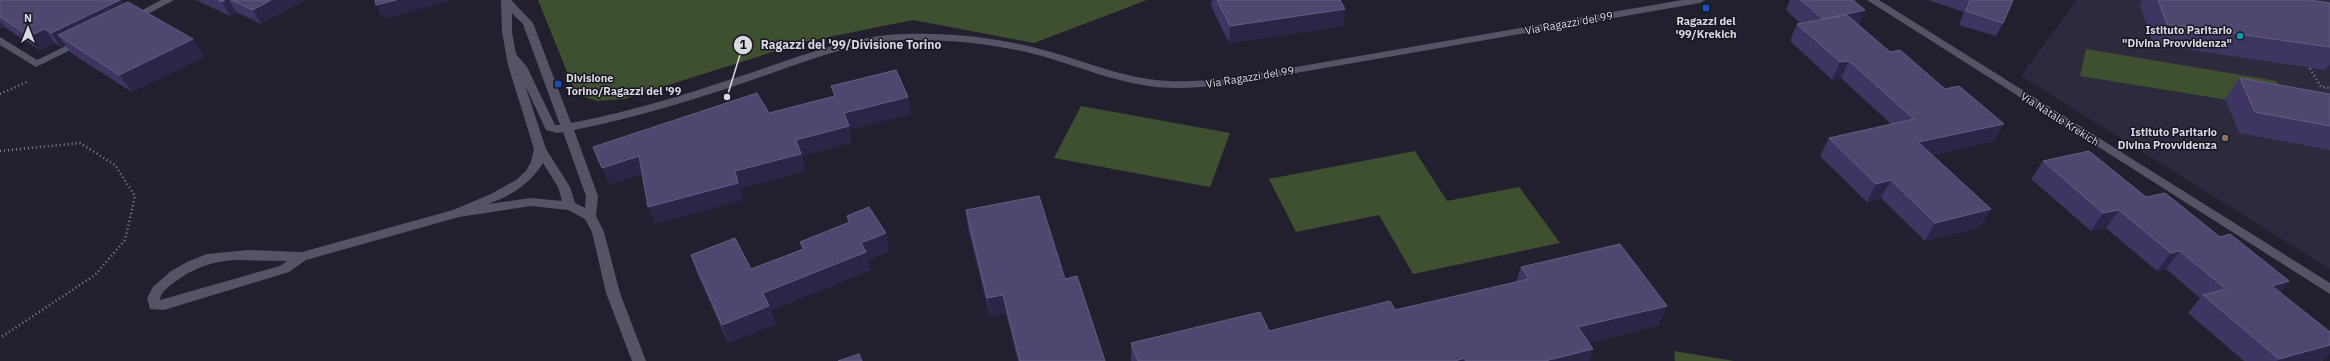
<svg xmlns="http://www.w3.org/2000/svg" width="2330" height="361" font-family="'IBM Plex Sans',sans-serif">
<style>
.built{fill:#2c2a3c}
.green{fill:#3f5030}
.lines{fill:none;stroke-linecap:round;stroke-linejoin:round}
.path{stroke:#85848f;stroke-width:2.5;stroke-dasharray:1 3;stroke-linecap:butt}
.minor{fill:#555464;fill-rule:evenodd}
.wall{fill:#3f3562}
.shaded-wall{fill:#2c2547}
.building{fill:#4f476f;stroke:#655e81}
.transit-dot{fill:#1a4fb4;stroke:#191724;stroke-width:1.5}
.culture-dot{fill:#0f9aa8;stroke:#191724;stroke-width:1.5}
.education-dot{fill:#8d6e63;stroke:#191724;stroke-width:1.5}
.labels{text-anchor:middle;stroke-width:3;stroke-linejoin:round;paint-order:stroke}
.poi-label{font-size:11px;font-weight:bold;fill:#d9d9e2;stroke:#191724;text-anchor:end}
.street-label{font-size:11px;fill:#d9d9e2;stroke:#191724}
.leader{fill:none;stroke:#d9d9e2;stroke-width:1.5}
.callout-dot{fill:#d9d9e2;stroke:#191724;stroke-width:1.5}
.mark-label{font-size:12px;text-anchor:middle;font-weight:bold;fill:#111}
.callout-label{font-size:12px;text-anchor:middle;font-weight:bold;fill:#d9d9e2;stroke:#191724;stroke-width:3;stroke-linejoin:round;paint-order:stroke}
</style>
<rect width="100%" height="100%" fill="#22202e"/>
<path class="built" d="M 2077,0 L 2330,0 L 2330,269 L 2021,76 Z"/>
<path class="green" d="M 538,0 L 1147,0 L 1034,43 L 913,20 L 804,42 L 624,99 L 597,101 L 576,94 Z
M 2086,49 L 2277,81 L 2289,110 L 2080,76 Z
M 1081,106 L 1230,133 L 1210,187 L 1054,158 Z
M 1415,151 L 1447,201 L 1519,187 L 1560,243 L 1413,274 L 1379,215 L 1296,232 L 1269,179 Z
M 1674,351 L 1734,361 L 1675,361 Z"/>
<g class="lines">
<path class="path" d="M 2308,65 L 2321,87 L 2330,88
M 0,94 L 29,81
M 0,151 L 80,143 L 115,165 L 135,196 L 125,240 L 95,275 L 0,338"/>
<path class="minor" d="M 161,0 L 174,0 L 135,21 L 131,22 L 126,19 Z
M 501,0 L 511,0 L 533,23 L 571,123 C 630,112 687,94 744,75 C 796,58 848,36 904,34 C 953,32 1003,38 1051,52 C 1083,61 1115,74 1148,79 C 1174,83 1200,81 1226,79 L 1682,0 L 1705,0 L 1700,3 L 1226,85 C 1200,87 1174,90 1149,86 C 1112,81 1077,66 1042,56 C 997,44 951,39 905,40 C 851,42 802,63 752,80 C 694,100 634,118 574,130 L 598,196 L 596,216 L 604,232 L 620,293 L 646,361 L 632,361 L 606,293 L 592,232 L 585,219 L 568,210 L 531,206 L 459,217 L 306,260 L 289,272 L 164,310 L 150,309 L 147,298 L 153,287 L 171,271 L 187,262 L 207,254 L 248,250 L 302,252 L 453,210 L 491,194 L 516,180 L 526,171 L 531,162 L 534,149 L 508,65 L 502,32 ZM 512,13 L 523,24 L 560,125 L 555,125 L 527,67 L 516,54 L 512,32 ZM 525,85 L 546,130 L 557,133 L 563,132 L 586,196 L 585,208 L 575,203 L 570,187 L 546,149 ZM 543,163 L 558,187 L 562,201 L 531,198 L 488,204 C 512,195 529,185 543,163 ZM 234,260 L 287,261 L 280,266 L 160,300 L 161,295 L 164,291 C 185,272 206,262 234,260 Z
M 1867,0 L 1879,0 L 2330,283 L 2330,294 Z
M 0,37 L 37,60 L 78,40 L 86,40 L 87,42 L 36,67 L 0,45 Z"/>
</g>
<path class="wall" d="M 0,0 L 121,0 L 123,4 L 193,39 L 204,57 L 132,92 L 71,53 L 65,45 L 61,47 L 55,43 L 40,50 L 4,27 L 0,29 Z
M 196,0 L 305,0 L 261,24 L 236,12 L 230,16 Z
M 1212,0 L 1340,0 L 1343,26 L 1229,43 L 1211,6 Z
M 1790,0 L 1853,0 L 1859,25 L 1890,52 L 1945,89 L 2004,124 L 1993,141 L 1932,155 L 1980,227 L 1925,241 L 1881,198 L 1867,202 L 1820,156 L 1829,138 L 1891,124 L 1841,78 L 1832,80 L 1790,41 L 1797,24 L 1801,24 L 1786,10 Z
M 1928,0 L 2013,0 L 2003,23 L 1996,36 L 1959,25 L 1964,12 Z
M 2143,0 L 2309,0 L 2330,3 L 2330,64 L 2325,70 L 2153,44 L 2140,5 Z
M 2240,78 L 2330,94 L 2330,150 L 2239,133 L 2225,98 Z
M 2043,161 L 2146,197 L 2220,237 L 2289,281 L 2280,292 L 2324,360 L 2320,361 L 2244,361 L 2188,313 L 2200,298 L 2166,269 L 2157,271 L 2106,228 L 2091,231 L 2031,179 Z
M 966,210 L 1065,279 L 1105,361 L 1018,361 L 1006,313 L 990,316 L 968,228 Z
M 847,216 L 889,251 L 868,260 L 871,270 L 771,310 L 775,324 L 728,343 L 697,273 L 691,255 L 751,269 L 802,249 L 800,242 L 848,223 Z
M 1521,267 L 1659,325 L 1588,343 L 1593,349 L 1589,361 L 1131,361 L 1131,343 L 1269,331 L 1395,310 L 1516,282 Z"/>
<path class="shaded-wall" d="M 120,0 L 121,0 L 130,13 L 58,35 L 65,45 L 61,47 L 51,33 Z
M 225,0 L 229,0 L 236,12 L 230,16 L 222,2 Z
M 271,0 L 305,0 L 261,24 L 253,10 Z
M 396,0 L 453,0 L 383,19 L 376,5 Z
M 1345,9 L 1343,26 L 1229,43 L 1230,26 Z
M 1865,10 L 1858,28 L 1823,19 Z
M 0,21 L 4,27 L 0,29 Z
M 45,29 L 55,43 L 40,50 L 29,36 Z
M 193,39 L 204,57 L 132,92 L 119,75 Z
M 1849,61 L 1841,78 L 1832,80 L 1840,62 Z
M 908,97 L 911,114 L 849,130 L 852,143 L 802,156 L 805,171 L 740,189 L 743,200 L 655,224 L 648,207 L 735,171 L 796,140 L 844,113 Z
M 2004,124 L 1993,141 L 1908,160 L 1918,142 Z
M 639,156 L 645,173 L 609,185 L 602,168 Z
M 1891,180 L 1881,198 L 1867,202 L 1876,184 Z
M 1991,209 L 1980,227 L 1925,241 L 1935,223 Z
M 2119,210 L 2106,228 L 2091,231 L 2103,213 Z
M 886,233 L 889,251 L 868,260 L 871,270 L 771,310 L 775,324 L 728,343 L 722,325 L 763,293 L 861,243 Z
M 2180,251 L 2166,269 L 2157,271 L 2171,253 Z
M 2289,281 L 2273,299 L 2272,286 Z
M 1003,295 L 1006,313 L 990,316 L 987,298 Z
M 1667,306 L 1659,325 L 1571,347 L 1578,327 Z
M 2330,345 L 2330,354 L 2324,360 L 2320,361 L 2277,361 L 2279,359 Z
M 1593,349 L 1589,361 L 1545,361 Z
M 1465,358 L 1464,361 L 1455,361 Z"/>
<path class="building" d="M 0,0 L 120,0 L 51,33 L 45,29 L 29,36 L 0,17 Z
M 218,0 L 225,0 L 222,2 Z
M 231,0 L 271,0 L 253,10 Z
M 375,0 L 396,0 L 376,5 Z
M 1217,0 L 1340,0 L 1345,9 L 1230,26 Z
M 1801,0 L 1853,0 L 1865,10 L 1823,19 Z
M 1970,0 L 2013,0 L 2003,23 L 1966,11 Z
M 2158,0 L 2309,0 L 2330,3 L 2330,47 L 2167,24 Z
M 128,2 L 193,39 L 119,75 L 58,35 Z
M 1847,15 L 1890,52 L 1900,50 L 1945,89 L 1959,86 L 2004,124 L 1918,142 L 1991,209 L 1935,223 L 1891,180 L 1876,184 L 1829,138 L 1914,119 L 1849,61 L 1840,62 L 1797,24 Z
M 896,70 L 908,97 L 844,113 L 849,126 L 796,140 L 801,154 L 735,171 L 738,183 L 648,207 L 639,156 L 602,168 L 593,147 L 757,93 L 769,113 L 835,96 L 831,86 Z
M 2240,78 L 2330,94 L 2330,126 L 2255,112 Z
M 2089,151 L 2146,197 L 2165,193 L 2220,237 L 2230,234 L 2289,281 L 2272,286 L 2330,332 L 2330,345 L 2279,359 L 2203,295 L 2226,289 L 2180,251 L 2171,253 L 2119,210 L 2103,213 L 2043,161 Z
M 1039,196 L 1065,279 L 1077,276 L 1105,361 L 1020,361 L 1003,295 L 987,298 L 966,210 Z
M 869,207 L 886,233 L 861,243 L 866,252 L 763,293 L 769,306 L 722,325 L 691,255 L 735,238 L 751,269 L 804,249 L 800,242 L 850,222 L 847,216 Z
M 1620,244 L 1667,306 L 1578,327 L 1593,349 L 1545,361 L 1466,361 L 1465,358 L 1455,361 L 1138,361 L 1131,343 L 1260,312 L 1269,331 L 1390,301 L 1395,310 L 1529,279 L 1521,267 Z
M 859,354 L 862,361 L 838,361 Z"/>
<g class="transit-dot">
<rect x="1702" y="4" width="8" height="8" rx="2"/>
<rect x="554" y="80" width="8" height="8" rx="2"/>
</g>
<circle class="culture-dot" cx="2240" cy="36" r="4"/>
<circle class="education-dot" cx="2225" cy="138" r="4"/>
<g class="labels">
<g class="poi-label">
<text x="1706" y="25" text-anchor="middle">Ragazzi del<tspan x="1706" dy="13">'99/Krekich</tspan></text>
<text x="2232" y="34">Istituto Paritario<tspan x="2232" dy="13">"Divina Provvidenza"</tspan></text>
<text x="566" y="82" text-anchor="start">Divisione<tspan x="566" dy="13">Torino/Ragazzi del '99</tspan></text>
<text x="2217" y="136">Istituto Paritario<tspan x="2217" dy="13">Divina Provvidenza</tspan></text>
</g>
<g class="street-label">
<text transform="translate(1569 23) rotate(-10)" y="4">Via Ragazzi del 99</text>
<text transform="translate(1250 77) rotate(-9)" y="4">Via Ragazzi del 99</text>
<text transform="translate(2060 119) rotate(32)" y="4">Via Natale Krekich</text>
</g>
</g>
<path class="leader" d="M727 97L743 45"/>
<g class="callout-dot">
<circle cx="727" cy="97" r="4"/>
<circle cx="743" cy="45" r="10"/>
</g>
<g class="mark-label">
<text x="743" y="49">1</text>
</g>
<g class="callout-label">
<text x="851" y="49">Ragazzi del '99/Divisione Torino</text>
</g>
<g transform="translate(28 28)" stroke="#191724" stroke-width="3" paint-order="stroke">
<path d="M0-3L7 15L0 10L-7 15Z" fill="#d9d9e2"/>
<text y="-6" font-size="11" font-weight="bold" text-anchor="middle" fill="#d9d9e2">N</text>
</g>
</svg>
